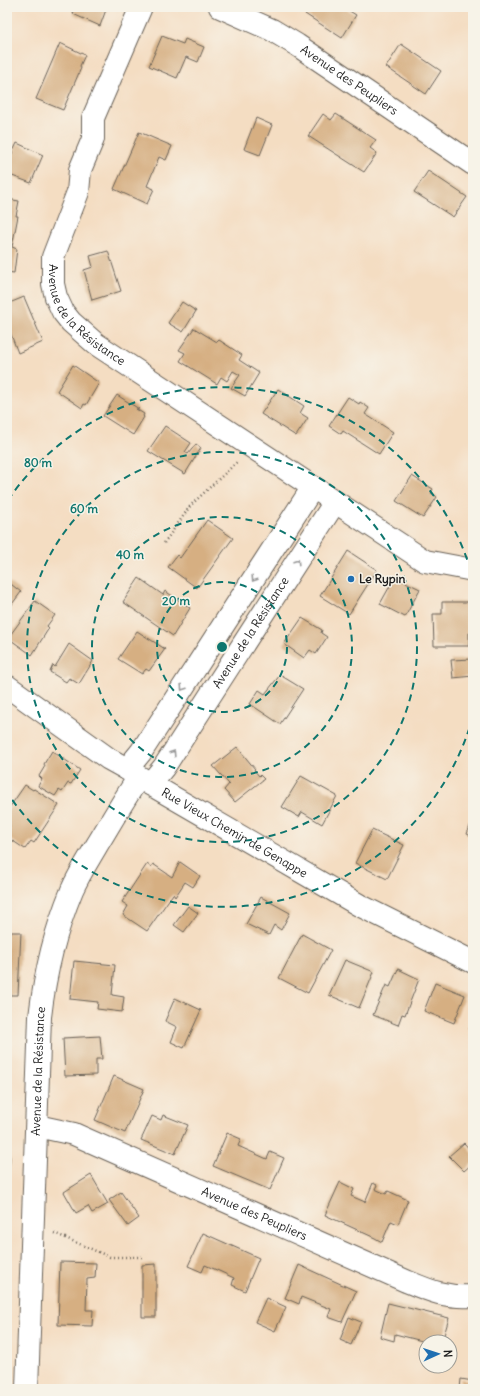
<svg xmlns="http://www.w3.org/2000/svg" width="480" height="1396" font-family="Delius,sans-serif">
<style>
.building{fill:#d6af82}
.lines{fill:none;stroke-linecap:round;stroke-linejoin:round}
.street-casing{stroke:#686056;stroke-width:24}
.path{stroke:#686056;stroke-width:2.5;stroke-dasharray:1 3;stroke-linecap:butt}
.street{stroke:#fff;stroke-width:22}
.oneway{stroke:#999}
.ring{fill:none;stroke:#0f766e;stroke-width:2;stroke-dasharray:7 5}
.poi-dot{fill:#1f6fb2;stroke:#f7f3e8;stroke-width:1.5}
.labels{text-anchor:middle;stroke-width:3;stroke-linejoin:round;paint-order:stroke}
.street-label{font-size:12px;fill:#1c1c1c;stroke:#f7f3e8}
.poi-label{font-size:12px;font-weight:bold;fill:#1c1c1c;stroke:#f7f3e8;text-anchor:start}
.centre{fill:#0f766e;stroke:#f7f3e8;stroke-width:2}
.ring-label{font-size:12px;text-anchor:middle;font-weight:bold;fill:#0f766e;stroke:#f7f3e8;stroke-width:3;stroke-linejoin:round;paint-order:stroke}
</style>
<rect width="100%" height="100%" fill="#f7f3e8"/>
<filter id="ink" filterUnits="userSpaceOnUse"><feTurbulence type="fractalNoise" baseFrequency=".025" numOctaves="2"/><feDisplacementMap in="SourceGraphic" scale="8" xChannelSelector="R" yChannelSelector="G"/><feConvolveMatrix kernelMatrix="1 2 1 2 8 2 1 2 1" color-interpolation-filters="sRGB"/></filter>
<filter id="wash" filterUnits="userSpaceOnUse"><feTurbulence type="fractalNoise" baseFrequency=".012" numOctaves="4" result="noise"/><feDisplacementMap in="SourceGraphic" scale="16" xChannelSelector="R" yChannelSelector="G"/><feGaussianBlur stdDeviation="0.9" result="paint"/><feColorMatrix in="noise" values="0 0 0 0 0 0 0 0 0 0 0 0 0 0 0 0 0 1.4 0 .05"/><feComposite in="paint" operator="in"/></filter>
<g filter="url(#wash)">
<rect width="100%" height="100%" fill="#f4ddc2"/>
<g id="blocks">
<path class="building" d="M 75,7 L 107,7 L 100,26 L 73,14 Z
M 309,7 L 343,7 L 356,15 L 342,38 L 305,14 Z
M 162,36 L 183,44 L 185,39 L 204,47 L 198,62 L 186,57 L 177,78 L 149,66 Z
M 60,43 L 85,55 L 80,66 L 81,68 L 63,110 L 36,99 Z
M 401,44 L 441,71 L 426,94 L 386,67 Z
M 323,114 L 331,120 L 336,114 L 376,140 L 370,148 L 377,153 L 364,172 L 308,136 Z
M 256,118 L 272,125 L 260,155 L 244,149 Z
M 139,132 L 172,146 L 166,160 L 159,157 L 147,186 L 154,189 L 147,204 L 114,189 Z
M 17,143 L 43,155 L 31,183 L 7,174 L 10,167 L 7,164 Z
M 428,171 L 467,197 L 453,217 L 414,192 Z
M 7,199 L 19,201 L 16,216 L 18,216 L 12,247 L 17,249 L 14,273 L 7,272 Z
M 108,251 L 121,291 L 92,300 L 84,270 L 93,267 L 90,256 Z
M 24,297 L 43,342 L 18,353 L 7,324 L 7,304 Z
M 182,302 L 196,311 L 183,332 L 168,323 Z
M 194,328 L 217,342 L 219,340 L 242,355 L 239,360 L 259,373 L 245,396 L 231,388 L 240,375 L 233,371 L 227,381 L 221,377 L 217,384 L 180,361 L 185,353 L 179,350 Z
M 73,365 L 99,383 L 86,405 L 84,404 L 82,408 L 57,391 Z
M 278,389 L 304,406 L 300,413 L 308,418 L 296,436 L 261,414 Z
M 117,395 L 139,409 L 136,409 L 144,414 L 143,416 L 144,417 L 133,435 L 103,416 Z
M 348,397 L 359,404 L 360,402 L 369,408 L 365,414 L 393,432 L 379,454 L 343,431 L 341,434 L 329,426 Z
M 165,426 L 191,443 L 185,452 L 188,454 L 196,444 L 201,448 L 185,474 L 148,451 Z
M 412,476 L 433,489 L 431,493 L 437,497 L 423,518 L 396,501 Z
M 207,520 L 233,538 L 197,588 L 168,567 L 177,555 L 180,558 Z
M 348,551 L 377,570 L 349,614 L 320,596 Z
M 395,577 L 420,589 L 405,617 L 380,604 Z
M 139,578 L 163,595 L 165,591 L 190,608 L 173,636 L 123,602 Z
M 7,581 L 21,592 L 7,611 Z
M 35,601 L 55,615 L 47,626 L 49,628 L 32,655 L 8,638 Z
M 442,602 L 473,602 L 473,633 L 469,633 L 469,646 L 434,646 L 433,614 L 442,614 Z
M 302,618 L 322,630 L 321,633 L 327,637 L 316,654 L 310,650 L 304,658 L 284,644 Z
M 137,631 L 165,649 L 149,671 L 146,669 L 142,674 L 118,659 Z
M 69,644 L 93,661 L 79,684 L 69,678 L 66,682 L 50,672 L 53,665 L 55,667 Z
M 473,659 L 473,676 L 453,678 L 451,660 Z
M 280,675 L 303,689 L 280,724 L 250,704 L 259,690 L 265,694 Z
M 237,747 L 255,769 L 254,770 L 259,776 L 260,775 L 264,779 L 235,802 L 224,790 L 229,784 L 213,766 Z
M 52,751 L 80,770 L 71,784 L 68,783 L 62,792 L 59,790 L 55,796 L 38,786 L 42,779 L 39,776 L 45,766 L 44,764 Z
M 301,776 L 337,796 L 322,824 L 302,812 L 299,817 L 282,807 Z
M 25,785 L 33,790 L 34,789 L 59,805 L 34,843 L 31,841 L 25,849 L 7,837 L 7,830 L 10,825 L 7,823 L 7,811 Z
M 473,818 L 473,837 L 467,834 Z
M 372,830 L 404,845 L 387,879 L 355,863 Z
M 180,862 L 200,876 L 193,887 L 185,882 L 175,897 L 173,894 L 147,931 L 123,915 L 128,906 L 122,902 L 147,864 L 151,867 L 153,864 L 172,877 Z
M 261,897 L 290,913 L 281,930 L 274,925 L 269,935 L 246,924 Z
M 188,906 L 198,913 L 184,932 L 174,925 Z
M 7,932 L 21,932 L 18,995 L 7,995 Z
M 302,934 L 331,950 L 308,993 L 279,978 Z
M 345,960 L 374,972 L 359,1008 L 329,995 Z
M 74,961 L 115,965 L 112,995 L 124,997 L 122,1012 L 97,1009 L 98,1002 L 70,999 Z
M 398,969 L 419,979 L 405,1015 L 402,1014 L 398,1025 L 373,1015 L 386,985 L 390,987 Z
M 435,983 L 465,995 L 454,1023 L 424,1011 Z
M 175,998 L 201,1010 L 184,1048 L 171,1042 L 177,1027 L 165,1021 Z
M 473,1019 L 473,1030 L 469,1029 Z
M 100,1036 L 102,1059 L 96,1059 L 96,1075 L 65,1076 L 63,1038 Z
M 114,1076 L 144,1089 L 125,1133 L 95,1120 Z
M 163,1115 L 188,1125 L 175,1154 L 141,1140 L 152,1116 L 161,1120 Z
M 227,1133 L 241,1139 L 238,1146 L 267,1159 L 270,1152 L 284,1158 L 270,1190 L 213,1166 Z
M 464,1143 L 473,1153 L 473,1163 L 464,1171 L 449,1156 Z
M 7,1151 L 9,1151 L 10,1158 L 8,1188 L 7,1188 Z
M 91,1175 L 108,1204 L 92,1213 L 88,1206 L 76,1213 L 64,1192 Z
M 340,1182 L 354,1189 L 351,1196 L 365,1202 L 373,1183 L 377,1185 L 375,1189 L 386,1194 L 388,1191 L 408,1200 L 398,1224 L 391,1221 L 382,1242 L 375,1238 L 325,1215 Z
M 121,1192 L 139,1218 L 128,1226 L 109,1200 Z
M 203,1233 L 259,1258 L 245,1291 L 232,1285 L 234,1278 L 219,1271 L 205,1265 L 202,1272 L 188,1266 Z
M 60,1262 L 96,1263 L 95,1278 L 87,1279 L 86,1310 L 93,1310 L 92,1326 L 58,1325 Z
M 156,1264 L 156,1317 L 142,1317 L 142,1265 Z
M 299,1265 L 356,1291 L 342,1322 L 328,1317 L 331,1309 L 301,1297 L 299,1304 L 285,1298 Z
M 266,1298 L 286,1307 L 275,1331 L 255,1322 Z
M 388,1303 L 449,1318 L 442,1342 L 426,1342 L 395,1334 L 394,1341 L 380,1337 Z
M 349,1317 L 361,1322 L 351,1345 L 340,1340 Z
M 461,1379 L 473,1381 L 473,1389 L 460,1389 Z"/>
</g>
</g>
<g filter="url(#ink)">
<use href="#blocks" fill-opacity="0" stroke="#686056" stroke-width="1"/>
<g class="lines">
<defs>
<g id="street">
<path id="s1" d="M 141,7 L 93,118 L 93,139 L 80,170 L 78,192 L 53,257 L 53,284 L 56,297 L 63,312 L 71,322 L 96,344 L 425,561 L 473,570"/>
<path id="s2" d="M 220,7 L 272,30 L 297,45 L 473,164"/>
<path id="s3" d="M 7,686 L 109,759 L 127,769 L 150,784 L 359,905 L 473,962"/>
<path d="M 127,769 L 141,752 L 313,487"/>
<path id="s4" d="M 150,784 L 164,767 L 335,502"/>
<path id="s5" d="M 37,1126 L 74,1134 L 406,1281 C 430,1291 446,1298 473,1296"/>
<path id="s6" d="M 27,1389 L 40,1017 C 45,973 55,931 72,890 C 79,874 89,859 97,845 C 111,822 124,799 139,777"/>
</g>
</defs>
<use href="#street" class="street-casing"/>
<path class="path" d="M 164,543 L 191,505 L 237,462
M 54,1233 L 110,1257 L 144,1257"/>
<use href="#street" class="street"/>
</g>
<defs><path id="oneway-chevron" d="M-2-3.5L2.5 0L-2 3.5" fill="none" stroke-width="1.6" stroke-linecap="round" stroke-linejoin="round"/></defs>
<g class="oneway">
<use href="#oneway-chevron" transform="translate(297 562) rotate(-57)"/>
<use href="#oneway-chevron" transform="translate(254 579) rotate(123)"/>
<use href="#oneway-chevron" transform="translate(183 688) rotate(123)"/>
<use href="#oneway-chevron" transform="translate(173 753) rotate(-57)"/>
</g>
</g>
<g class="ring">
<circle cx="222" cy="647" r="65"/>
<circle cx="222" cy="647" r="130"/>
<circle cx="222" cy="647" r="195"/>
<path d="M473 716A260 260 0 0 1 8 794M8 500A260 260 0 0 1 473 578"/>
</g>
<circle class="poi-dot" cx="351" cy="579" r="4"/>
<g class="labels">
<g class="street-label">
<text dy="4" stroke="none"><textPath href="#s2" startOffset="149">Avenue des Peupliers</textPath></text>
<text dy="4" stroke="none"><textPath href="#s1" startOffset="339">Avenue de la Résistance</textPath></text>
<text dy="4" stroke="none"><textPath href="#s4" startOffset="182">Avenue de la Résistance</textPath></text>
<text dy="4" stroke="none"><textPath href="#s3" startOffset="271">Rue Vieux Chemin de Genappe</textPath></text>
<text dy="4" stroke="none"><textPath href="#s6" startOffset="318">Avenue de la Résistance</textPath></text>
<text dy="4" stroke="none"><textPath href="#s5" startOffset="235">Avenue des Peupliers</textPath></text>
</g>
<g class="poi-label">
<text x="359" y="583">Le Rypin</text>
</g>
</g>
<circle cx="222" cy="647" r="6" class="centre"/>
<g class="ring-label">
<text x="38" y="467">80 m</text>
<text x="84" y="513">60 m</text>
<text x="130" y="559">40 m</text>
<text x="176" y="605">20 m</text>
</g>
<rect width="480" height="1396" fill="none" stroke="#f7f3e8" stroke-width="24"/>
<g transform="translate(438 1354) rotate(87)"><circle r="19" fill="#f7f3e8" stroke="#9f9d96"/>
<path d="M0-3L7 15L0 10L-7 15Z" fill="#1f6fb2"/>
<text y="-6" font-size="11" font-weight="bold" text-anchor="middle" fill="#1c1c1c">N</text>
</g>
</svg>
